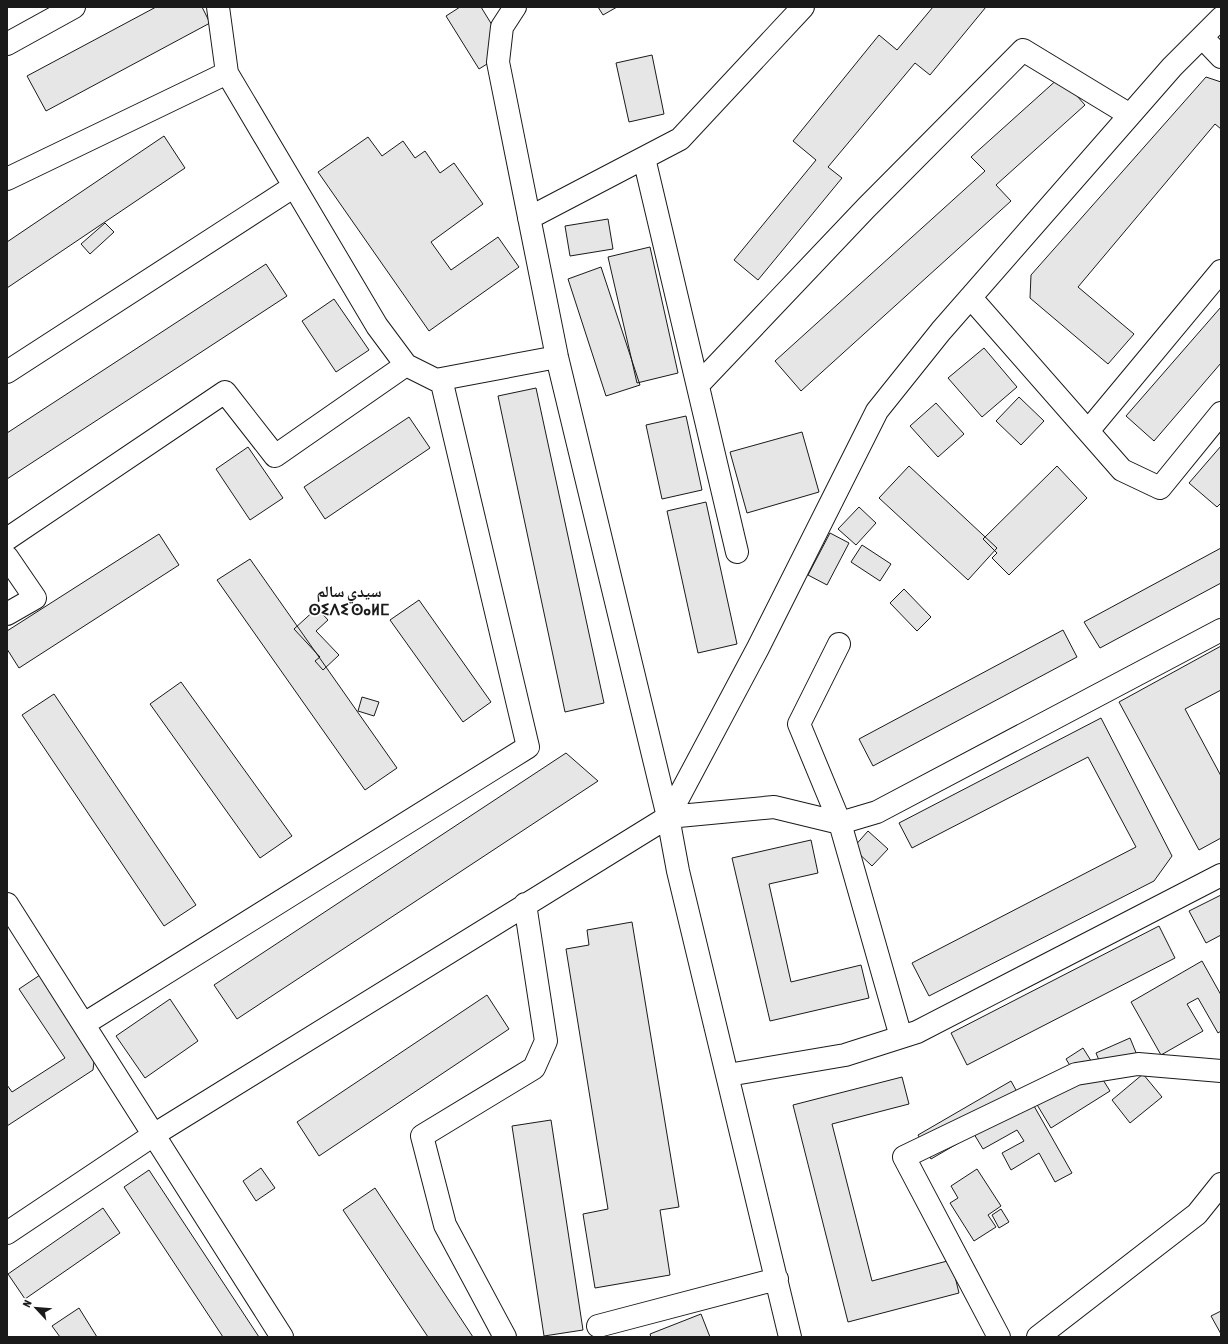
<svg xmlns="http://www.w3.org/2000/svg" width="1228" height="1344" font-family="'Asap Condensed','Noto Naskh Arabic','Noto Sans Tifinagh',sans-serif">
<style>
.building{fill:#e6e6e6;stroke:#1a1a1a}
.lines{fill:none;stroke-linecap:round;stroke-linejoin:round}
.minor-casing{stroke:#1a1a1a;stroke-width:24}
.minor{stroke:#fff;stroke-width:22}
.labels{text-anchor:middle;stroke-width:3;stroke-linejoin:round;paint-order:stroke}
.district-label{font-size:16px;font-weight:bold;fill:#1a1a1a;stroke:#fff}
</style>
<rect width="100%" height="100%" fill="#fff"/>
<path class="building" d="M 156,7 L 202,7 L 210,23 L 46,111 L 27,76 Z
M 460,7 L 481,7 L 508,51 L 479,69 L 446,16 Z
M 598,7 L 617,7 L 603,15 Z
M 933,7 L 986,7 L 930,75 L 915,63 L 828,167 L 842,178 L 758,280 L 734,260 L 816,160 L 793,141 L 879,35 L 897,50 Z
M 652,55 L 664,114 L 629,122 L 616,63 Z
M 1060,77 L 1085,105 L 996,185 L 1011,201 L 801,391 L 775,361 L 985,171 L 971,157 Z
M 1206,77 L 1221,82 L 1221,129 L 1215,124 L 1078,287 L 1134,334 L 1108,364 L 1030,298 L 1031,275 Z
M 164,136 L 185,168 L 7,288 L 7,242 Z
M 368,137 L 382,156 L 403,141 L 415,158 L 425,151 L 440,173 L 454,163 L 483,204 L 431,242 L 451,270 L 498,237 L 519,267 L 429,331 L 318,172 Z
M 608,219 L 613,249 L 570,256 L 565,226 Z
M 105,223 L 114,232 L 90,254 L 81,244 Z
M 650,247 L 678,373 L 637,383 L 608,257 Z
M 266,264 L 287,296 L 7,479 L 7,433 Z
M 601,267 L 640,385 L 606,396 L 568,279 Z
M 334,299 L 369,350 L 336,372 L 302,321 Z
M 1221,307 L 1221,363 L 1154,441 L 1126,416 Z
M 984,348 L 1017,387 L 982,417 L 948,378 Z
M 536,388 L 604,703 L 565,712 L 498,396 Z
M 1019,397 L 1044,421 L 1021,445 L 996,421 Z
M 936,403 L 964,434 L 938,457 L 910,426 Z
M 686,416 L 702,490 L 662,499 L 646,425 Z
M 409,417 L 430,448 L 325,519 L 304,487 Z
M 802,432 L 819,492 L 747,513 L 730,452 Z
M 1221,446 L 1221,503 L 1217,507 L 1189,483 Z
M 248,447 L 283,498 L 250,520 L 216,469 Z
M 909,466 L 997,548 L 968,580 L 879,498 Z
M 1057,466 L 1087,498 L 1009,575 L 992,558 L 997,553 L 983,539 Z
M 706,502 L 737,644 L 698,653 L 667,511 Z
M 859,507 L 876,523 L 856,545 L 838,529 Z
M 830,533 L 849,543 L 827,585 L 808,575 Z
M 159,534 L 179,565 L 19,668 L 7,649 L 7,631 Z
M 862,545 L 891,564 L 880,581 L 851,562 Z
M 1221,548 L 1221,583 L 1100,648 L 1084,622 Z
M 250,559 L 397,768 L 365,790 L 217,580 Z
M 904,589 L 931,617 L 917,631 L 890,603 Z
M 419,600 L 491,702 L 463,722 L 390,620 Z
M 317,608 L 328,620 L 316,631 L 339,655 L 323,670 L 315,661 L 320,657 L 294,629 Z
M 1063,630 L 1077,657 L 873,766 L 859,739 Z
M 1221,646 L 1221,690 L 1185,709 L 1221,776 L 1221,838 L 1199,850 L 1119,702 Z
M 181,682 L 292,836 L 260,858 L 150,704 Z
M 54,694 L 196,905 L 164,926 L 22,715 Z
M 362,697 L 379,702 L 374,716 L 358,711 Z
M 1101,718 L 1172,856 L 1154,881 L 929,996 L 912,963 L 1136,847 L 1088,757 L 912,848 L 899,823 Z
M 566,753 L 598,781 L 237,1019 L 214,985 Z
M 868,831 L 888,849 L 872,866 L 853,848 Z
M 811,840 L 818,873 L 769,884 L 791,982 L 861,965 L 869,998 L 770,1021 L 732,858 Z
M 1221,895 L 1221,935 L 1206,943 L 1189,911 Z
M 632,922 L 679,1207 L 660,1210 L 670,1275 L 595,1288 L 583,1214 L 608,1209 L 566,949 L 589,945 L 587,930 Z
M 1159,926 L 1175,958 L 967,1065 L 951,1033 Z
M 1202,961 L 1221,995 L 1221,1031 L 1218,1033 L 1198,998 L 1187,1004 L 1203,1031 L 1161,1055 L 1131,1002 Z
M 43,973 L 95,1053 L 93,1070 L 7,1126 L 7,1085 L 12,1092 L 65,1058 L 19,989 Z
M 487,995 L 509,1029 L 319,1156 L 297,1122 Z
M 170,999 L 198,1041 L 145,1078 L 116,1036 Z
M 1130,1038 L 1137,1055 L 1103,1070 L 1096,1053 Z
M 1083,1048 L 1110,1091 L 1051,1128 L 1036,1103 L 1077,1077 L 1066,1059 Z
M 1143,1074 L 1162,1097 L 1130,1123 L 1112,1100 Z
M 902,1077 L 909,1104 L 832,1124 L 872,1281 L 951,1260 L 959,1293 L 848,1322 L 793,1105 Z
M 1011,1081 L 1027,1110 L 1034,1106 L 1072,1173 L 1055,1182 L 1039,1153 L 1011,1170 L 1002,1153 L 1024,1141 L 1017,1130 L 983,1149 L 974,1134 L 931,1159 L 918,1135 Z
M 551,1120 L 583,1330 L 544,1336 L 512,1126 Z
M 261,1168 L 275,1188 L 256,1201 L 243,1181 Z
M 977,1169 L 1001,1206 L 988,1215 L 996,1227 L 974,1241 L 950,1203 L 958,1198 L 951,1186 Z
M 149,1170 L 259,1337 L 223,1337 L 124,1187 Z
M 375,1188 L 473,1337 L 428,1337 L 343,1210 Z
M 103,1208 L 120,1233 L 25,1299 L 8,1274 Z
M 1001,1209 L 1009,1222 L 999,1228 L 992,1215 Z
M 79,1308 L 97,1337 L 60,1337 L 52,1326 Z
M 1221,1311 L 1221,1334 L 1211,1316 Z
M 701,1314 L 710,1337 L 651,1337 L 650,1334 Z"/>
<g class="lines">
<defs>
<path id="minor" d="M 218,7 L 227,73 L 377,326 L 406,365 L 436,380 L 557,357
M 515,7 L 502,27 L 498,62 L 557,357 L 668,817
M 1202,37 L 1221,57
M 7,44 L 74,7
M 644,158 L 737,552
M 7,179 L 227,73
M 529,218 L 680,139 L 803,7
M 971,298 L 1122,470 L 1160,488 L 1221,413
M 7,372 L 293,187
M 698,385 L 866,208 L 1023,50 L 1130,115
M 1088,431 L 1221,271
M 7,539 L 225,392 L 275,456 L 406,365
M 7,557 L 35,598 L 7,614
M 839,644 L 799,724 L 840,823 L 901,1037
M 7,904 L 282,1337
M 84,1024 L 528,747 L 441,379
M 728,1075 L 845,1055 L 917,1032 L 1221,875
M 7,1233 L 155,1134 L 668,817 L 774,807 L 840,823 L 877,812 L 1221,630
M 598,1326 L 777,1279
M 505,1337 L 445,1225 L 422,1136 L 534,1068 L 546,1041 L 525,904
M 790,1337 L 678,871 L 668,817 L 758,648 L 877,411 L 941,331 L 1172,67 L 1221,18
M 999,1337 L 904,1157 L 1076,1074 L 1138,1064 L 1221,1071
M 1038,1337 L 1197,1214 L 1221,1184"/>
</defs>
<use href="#minor" class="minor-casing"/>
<use href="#minor" class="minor"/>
</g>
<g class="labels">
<g class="district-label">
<text x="349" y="597">سيدي سالم<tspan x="349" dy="18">ⵙⵉⴷⵉ ⵙⴰⵍⵎ</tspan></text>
</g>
</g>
<rect width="1228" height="1344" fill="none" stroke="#1a1a1a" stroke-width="16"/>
<g transform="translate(36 1308) rotate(296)" stroke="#ffffff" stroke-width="3" paint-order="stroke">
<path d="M0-3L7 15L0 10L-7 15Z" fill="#1a1a1a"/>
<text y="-6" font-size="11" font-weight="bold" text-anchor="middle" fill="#1a1a1a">N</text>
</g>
</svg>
